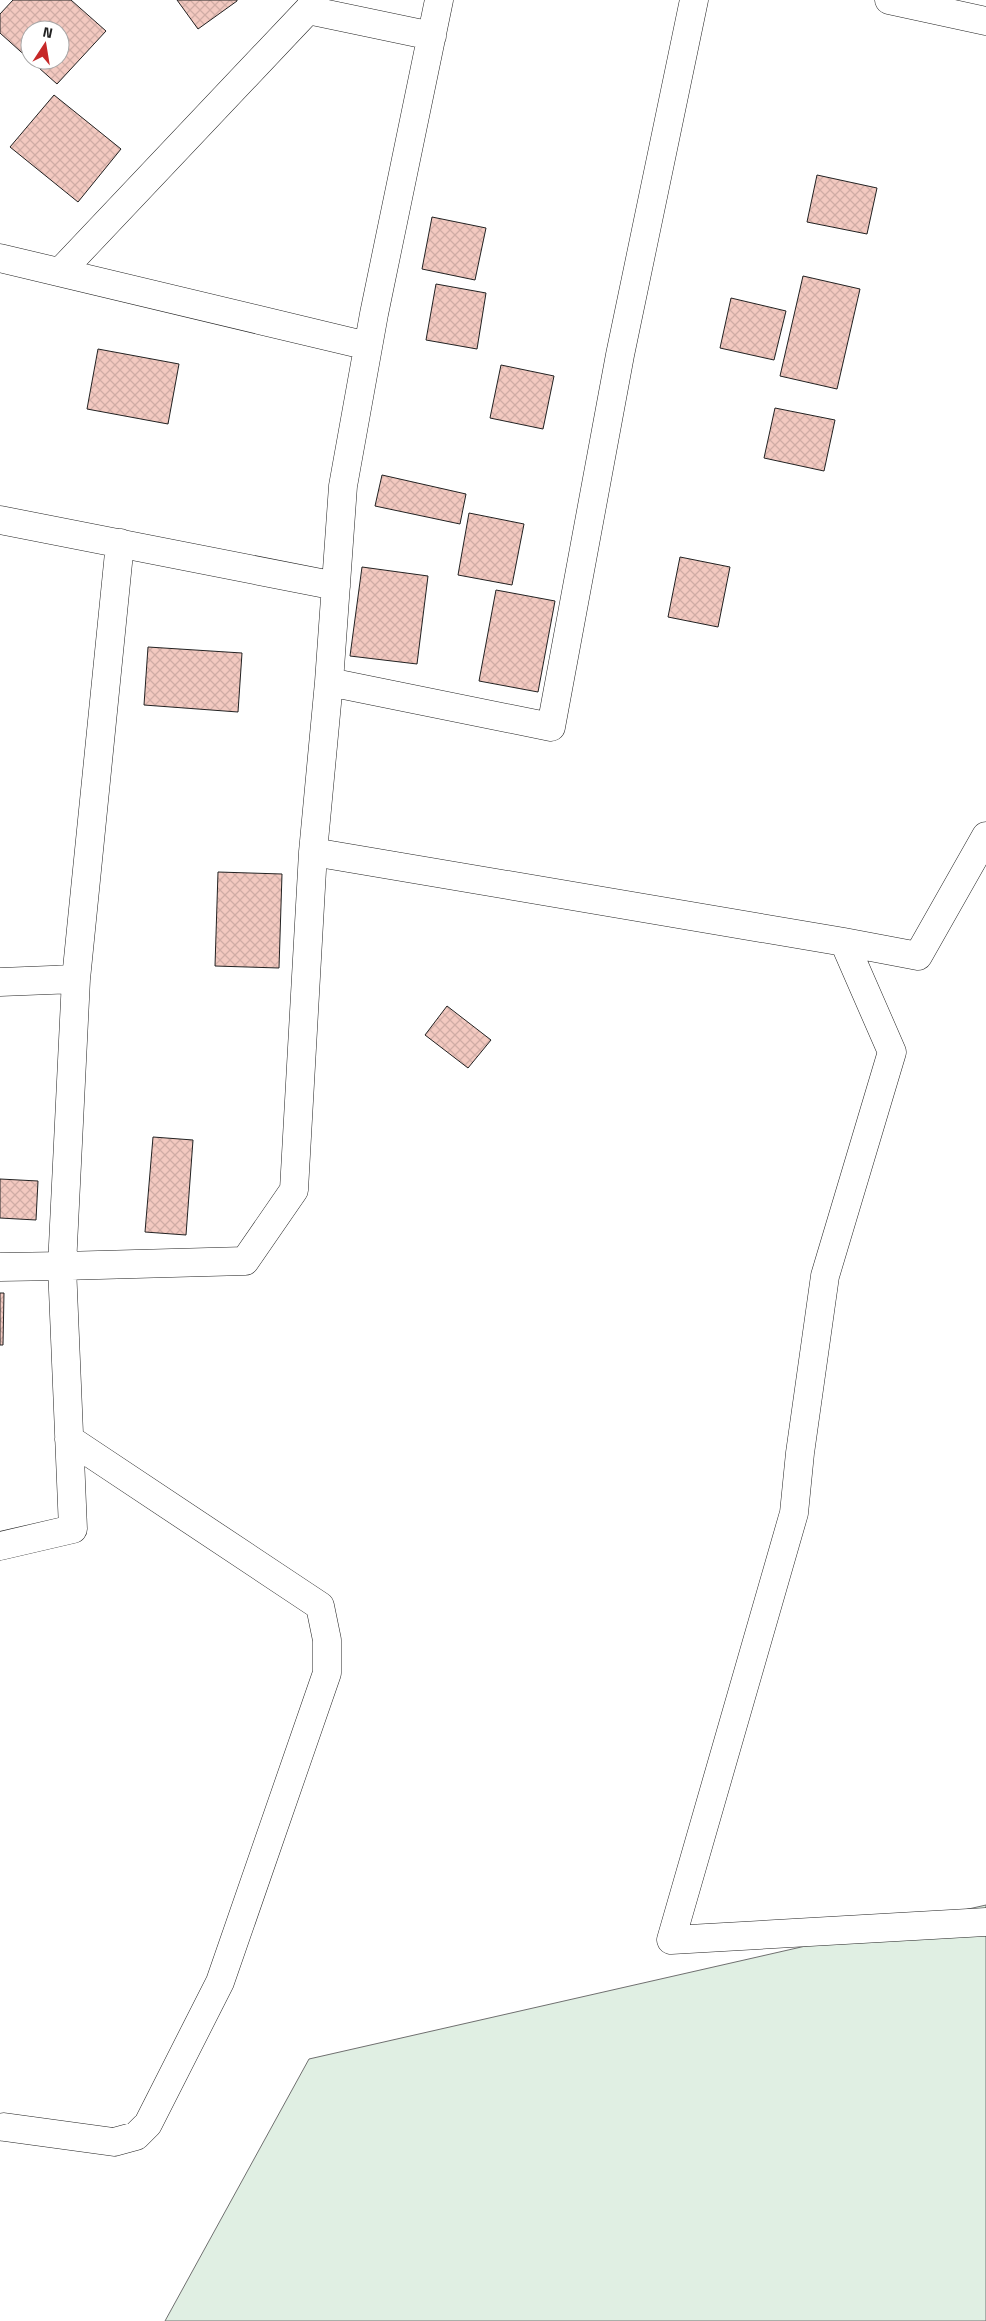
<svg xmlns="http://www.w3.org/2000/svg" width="986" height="2321" font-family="'Titillium Web',sans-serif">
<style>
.green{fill:#e0efe3;stroke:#6f6f6f}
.building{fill:url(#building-cross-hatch);stroke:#222}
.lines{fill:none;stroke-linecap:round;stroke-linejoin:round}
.street-casing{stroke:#222;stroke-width:29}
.street{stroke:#fff;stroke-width:28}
</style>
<defs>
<pattern id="building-cross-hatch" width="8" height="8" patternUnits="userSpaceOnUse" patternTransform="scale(1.25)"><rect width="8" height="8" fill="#f3c9c0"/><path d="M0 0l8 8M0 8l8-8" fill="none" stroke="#d0aca5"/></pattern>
</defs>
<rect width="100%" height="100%" fill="#fff"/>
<path class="green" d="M 986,1905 L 986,2321 L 165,2321 L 309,2059 Z"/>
<path class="building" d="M 13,0 L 71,0 L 106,31 L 57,84 L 30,60 L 60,60 L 60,30 L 30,30 L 30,60 L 0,33 L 0,14 Z
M 177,0 L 237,0 L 237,1 L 198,29 Z
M 54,95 L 121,149 L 78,202 L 10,147 Z
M 817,175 L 877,188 L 867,234 L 807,222 Z
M 432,217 L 486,228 L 475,280 L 422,269 Z
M 803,276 L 860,289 L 837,389 L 780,376 Z
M 436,284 L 486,293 L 477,349 L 426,340 Z
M 731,298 L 786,311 L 774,360 L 720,348 Z
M 98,349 L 179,364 L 168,424 L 87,409 Z
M 501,365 L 554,376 L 543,429 L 490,418 Z
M 775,408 L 835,420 L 824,471 L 764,458 Z
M 382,475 L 466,494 L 460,524 L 375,506 Z
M 469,513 L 524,524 L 512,585 L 458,575 Z
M 680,557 L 730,567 L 718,627 L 668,617 Z
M 362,567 L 428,576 L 417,664 L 350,656 Z
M 496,590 L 555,601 L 538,692 L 479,681 Z
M 148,647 L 242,653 L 238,712 L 144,705 Z
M 218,872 L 282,874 L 279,968 L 215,966 Z
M 447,1006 L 491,1040 L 468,1068 L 425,1035 Z
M 153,1137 L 193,1140 L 186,1235 L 145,1232 Z
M 0,1179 L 38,1181 L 36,1220 L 0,1218 Z
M 0,1293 L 4,1293 L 3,1345 L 0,1345 Z"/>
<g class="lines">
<defs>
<path id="street" d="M 889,0 L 986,21
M 0,258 L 368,346
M 60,272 L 308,10 L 432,36
M 0,520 L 336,586
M 329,682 L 551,727 L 620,355 L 694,0
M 313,852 L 844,942 L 918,956 L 986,836
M 844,942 L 892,1052 L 825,1276 L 800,1453 L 794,1513 L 671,1940 L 986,1922
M 0,982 L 76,979
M 0,1267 L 62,1266 L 76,979 L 120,543
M 0,1546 L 73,1529 L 62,1266 L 245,1261 L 294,1190 L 313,852 L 329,682 L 343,486 L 374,314 L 439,0
M 4,2127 L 114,2142 L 136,2136 L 148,2124 L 220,1982 L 327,1673 L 327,1640 L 320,1606 L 69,1439"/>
</defs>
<use href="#street" class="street-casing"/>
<use href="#street" class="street"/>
</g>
<g transform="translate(45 45) rotate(12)"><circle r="24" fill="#ffffff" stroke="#a7a7a7"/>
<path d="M0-4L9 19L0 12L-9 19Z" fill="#c62828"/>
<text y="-8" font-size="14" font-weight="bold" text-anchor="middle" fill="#222222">N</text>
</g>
</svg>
